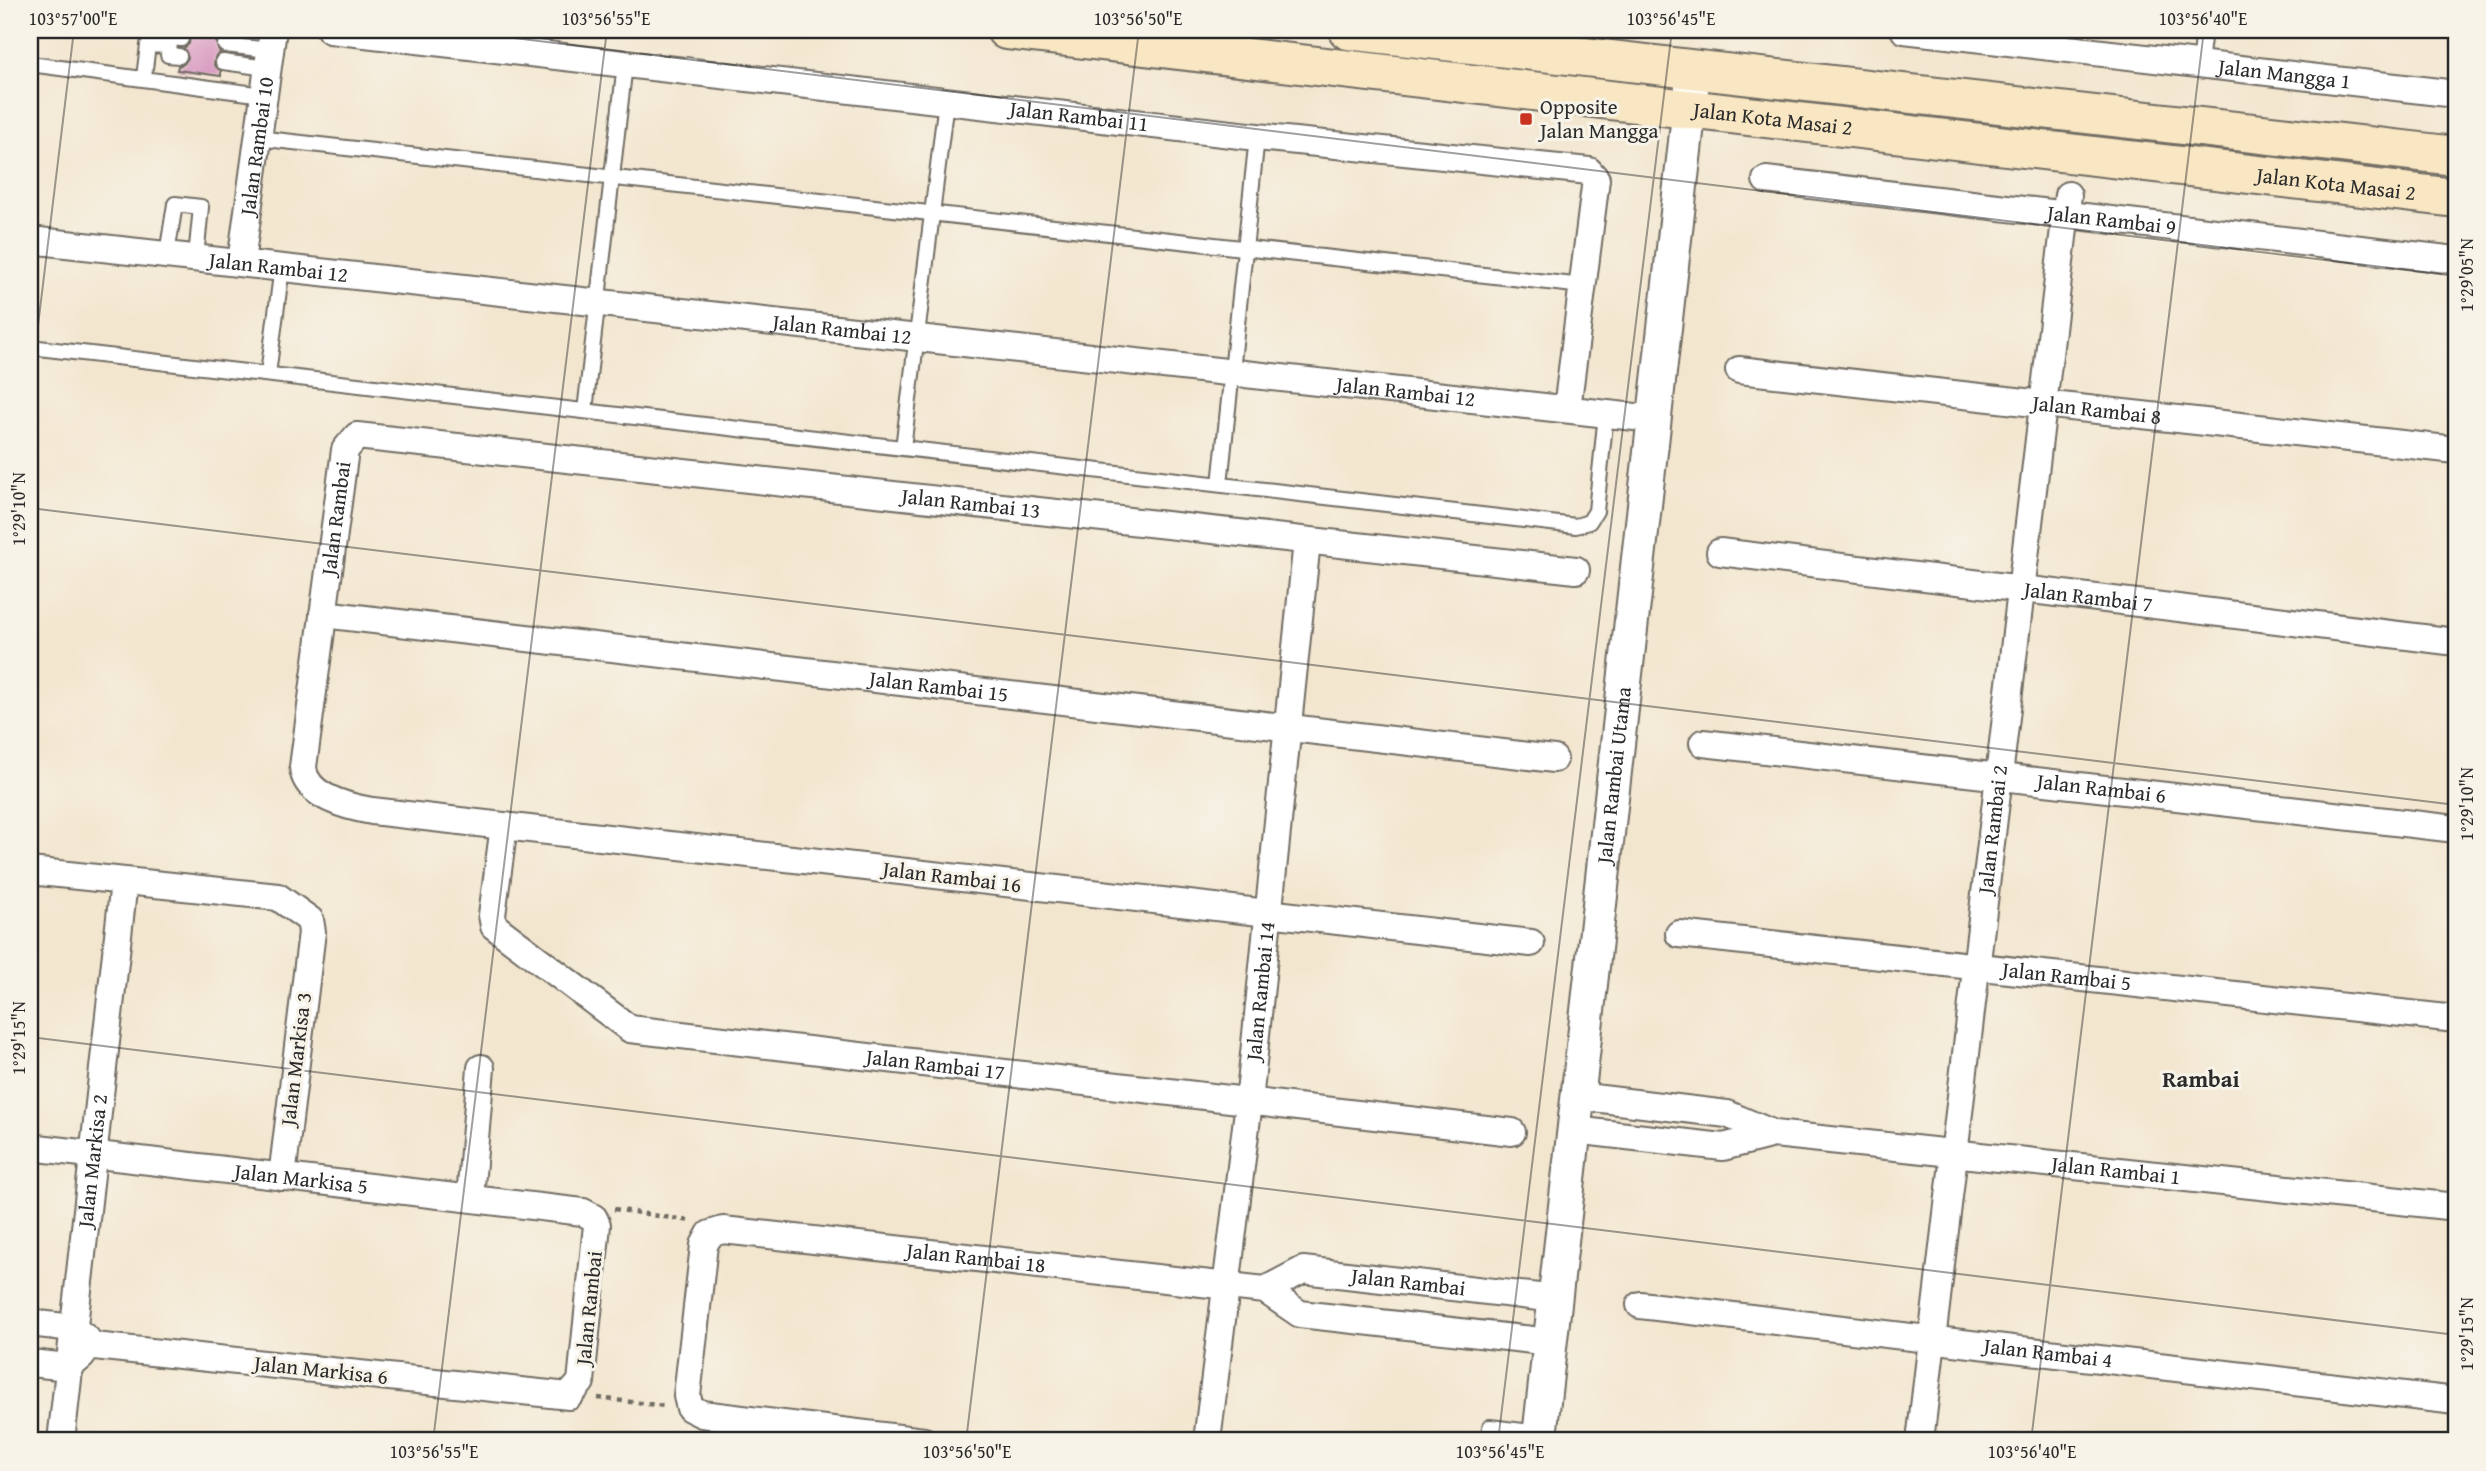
<svg xmlns="http://www.w3.org/2000/svg" width="2486" height="1471" font-family="'Gentium Book Plus',serif">
<style>
.building{fill:#d48dbb}
.lines{fill:none;stroke-linecap:round;stroke-linejoin:round}
.service-casing{stroke:#716c64;stroke-width:18}
.minor-casing{stroke:#716c64;stroke-width:30}
.tertiary-casing{stroke:#716c64;stroke-width:37}
.secondary-casing{stroke:#716c64;stroke-width:42}
.path{stroke:#716c64;stroke-width:4.5;stroke-dasharray:5 5;stroke-linecap:butt}
.service{stroke:#fff;stroke-width:14}
.minor{stroke:#fff;stroke-width:26}
.tertiary{stroke:#fff;stroke-width:33}
.secondary{stroke:#f9e7c3;stroke-width:38}
.ticks{fill:none;stroke:#2b2b2b;stroke-width:2;stroke-opacity:0.45}
.poi-dot{fill:#c8321e;stroke:#f7f3e8;stroke-width:2.5}
.labels{text-anchor:middle;stroke-width:6;stroke-linejoin:round;paint-order:stroke}
.street-label{font-size:21px;fill:#2b2b2b;stroke:#f7f3e8}
.poi-label{font-size:21px;fill:#2b2b2b;stroke:#f7f3e8;text-anchor:start}
.neighbourhood-label{font-size:23px;font-weight:bold;fill:#2b2b2b;stroke:#f7f3e8}
.neatline{fill:none;stroke:#2b2b2b;stroke-width:2.5}
.ticks-label{font-size:18px;text-anchor:middle;fill:#2b2b2b}
</style>
<rect width="100%" height="100%" fill="#f7f3e8"/>
<filter id="ink" filterUnits="userSpaceOnUse"><feTurbulence type="fractalNoise" baseFrequency=".0143" numOctaves="2"/><feDisplacementMap in="SourceGraphic" scale="14" xChannelSelector="R" yChannelSelector="G"/><feConvolveMatrix kernelMatrix="1 2 1 2 8 2 1 2 1" color-interpolation-filters="sRGB"/></filter>
<filter id="wash" filterUnits="userSpaceOnUse"><feTurbulence type="fractalNoise" baseFrequency=".00686" numOctaves="4" result="noise"/><feDisplacementMap in="SourceGraphic" scale="28" xChannelSelector="R" yChannelSelector="G"/><feGaussianBlur stdDeviation="1.57" result="paint"/><feColorMatrix in="noise" values="0 0 0 0 0 0 0 0 0 0 0 0 0 0 0 0 0 1.4 0 .05"/><feComposite in="paint" operator="in"/></filter>
<g filter="url(#wash)">
<rect width="100%" height="100%" fill="#f3e6cf"/>
<g id="blocks">
<path class="building" d="M 183,30 L 226,34 L 216,43 L 220,53 L 215,57 L 214,65 L 221,71 L 221,76 L 177,70 L 178,66 L 184,64 L 188,58 L 184,48 L 189,44 L 190,36 Z"/>
</g>
</g>
<g filter="url(#ink)">
<use href="#blocks" fill-opacity="0" stroke="#716c64" stroke-width="2"/>
<g class="lines">
<defs>
<path id="service" d="M 225,45 L 270,50
M 179,56 L 168,55 L 171,38 L 181,39
M 223,62 L 267,68
M 30,64 L 263,95
M 2200,64 L 2204,30
M 144,77 L 148,45 L 169,46
M 257,138 L 1583,286
M 167,254 L 175,204 L 201,207 L 196,257
M 30,347 L 1576,526 L 1589,522 L 1596,511 L 1606,414
M 268,374 L 282,267
M 585,411 L 625,64
M 903,448 L 946,101
M 1220,484 L 1257,137
M 1489,1441 L 1490,1427 L 1540,1433"/>
<g id="minor">
<path id="s1" d="M 330,30 L 1257,137 L 1589,171 L 1596,179 L 1567,409"/>
<path id="s2" d="M 1904,30 L 2456,94"/>
<path id="s3" d="M 1766,180 L 2456,260"/>
<path id="s4" d="M 30,240 L 1653,419"/>
<path id="s5" d="M 241,262 L 273,30"/>
<path id="s6" d="M 1739,370 L 2456,450"/>
<path id="s7" d="M 1720,552 L 2456,642"/>
<path id="s8" d="M 323,614 L 1554,759"/>
<path id="s9" d="M 1703,743 L 2456,829"/>
<path id="s10" d="M 504,826 L 492,915 L 494,926 L 630,1029 L 1512,1132"/>
<path d="M 30,871 L 278,897 L 310,920 L 312,932 L 282,1177"/>
<path id="s11" d="M 1679,934 L 2456,1019"/>
<path id="s12" d="M 1531,943 L 372,811 C 349,807 305,797 303,767 L 345,450 L 357,436 L 1576,570"/>
<path id="s13" d="M 1577,1096 L 1727,1114 L 1774,1134 L 2456,1207"/>
<path d="M 1574,1130 L 1723,1147 L 1774,1134"/>
<path id="s14" d="M 30,1147 L 583,1212 L 594,1218 L 597,1225 L 581,1382 L 569,1396 L 94,1346"/>
<path d="M 470,1198 L 481,1068"/>
<path id="s15" d="M 1265,1290 L 1303,1270 L 1556,1299"/>
<path id="s16" d="M 1640,1305 L 2456,1401"/>
<path d="M 30,1323 L 73,1328 L 87,1339"/>
<path d="M 30,1363 L 69,1367 L 82,1356"/>
<path id="s17" d="M 61,1441 L 124,882"/>
<path id="s18" d="M 924,1441 L 702,1414 L 690,1408 L 687,1396 L 704,1245 L 710,1234 L 723,1230 L 1265,1290 L 1300,1314 L 1550,1342"/>
<path id="s19" d="M 1207,1441 L 1249,1102 L 1307,541"/>
<path id="s20" d="M 1920,1441 L 2068,195"/>
</g>
<g id="tertiary">
<path id="s21" d="M 1539,1441 L 1692,84"/>
</g>
<g id="secondary">
<path id="s22" d="M 1006,30 L 2456,198"/>
<path d="M 1348,30 L 2456,156"/>
</g>
</defs>
<use href="#service" class="service-casing"/>
<use href="#minor" class="minor-casing"/>
<use href="#tertiary" class="tertiary-casing"/>
<use href="#secondary" class="secondary-casing"/>
<path class="path" d="M 614,1209 L 691,1221
M 598,1398 L 665,1406"/>
<use href="#service" class="service"/>
<use href="#minor" class="minor"/>
<use href="#tertiary" class="tertiary"/>
<use href="#secondary" class="secondary"/>
</g>
</g>
<path class="ticks" d="M 448,30 L 2456,276M 30,391 L 74,30M 30,508 L 2456,805M 30,1037 L 2456,1335M 433,1441 L 607,30M 966,1441 L 1139,30M 1498,1441 L 1672,30M 2031,1441 L 2204,30"/>
<rect class="poi-dot" x="1519" y="112" width="14" height="14" rx="3.5"/>
<g class="labels">
<g class="street-label">
<text dy="7" stroke="none"><textPath href="#s2" startOffset="383">Jalan Mangga 1</textPath></text>
<text dy="7" stroke="none"><textPath href="#s1" startOffset="754">Jalan Rambai 11</textPath></text>
<text dy="7" stroke="none"><textPath href="#s22" startOffset="772">Jalan Kota Masai 2</textPath></text>
<text dy="7" stroke="none"><textPath href="#s5" startOffset="117">Jalan Rambai 10</textPath></text>
<text dy="7" stroke="none"><textPath href="#s22" startOffset="1339">Jalan Kota Masai 2</textPath></text>
<text dy="7" stroke="none"><textPath href="#s3" startOffset="348">Jalan Rambai 9</textPath></text>
<text dy="7" stroke="none"><textPath href="#s4" startOffset="250">Jalan Rambai 12</textPath></text>
<text dy="7" stroke="none"><textPath href="#s4" startOffset="817">Jalan Rambai 12</textPath></text>
<text dy="7" stroke="none"><textPath href="#s4" startOffset="1384">Jalan Rambai 12</textPath></text>
<text dy="7" stroke="none"><textPath href="#s6" startOffset="360">Jalan Rambai 8</textPath></text>
<text dy="7" stroke="none"><textPath href="#s12" startOffset="2210">Jalan Rambai 13</textPath></text>
<text dy="7" stroke="none"><textPath href="#s12" startOffset="1505">Jalan Rambai</textPath></text>
<text dy="7" stroke="none"><textPath href="#s7" startOffset="371">Jalan Rambai 7</textPath></text>
<text dy="7" stroke="none"><textPath href="#s8" startOffset="620">Jalan Rambai 15</textPath></text>
<text dy="7" stroke="none"><textPath href="#s21" startOffset="670">Jalan Rambai Utama</textPath></text>
<text dy="7" stroke="none"><textPath href="#s9" startOffset="401">Jalan Rambai 6</textPath></text>
<text dy="7" stroke="none"><textPath href="#s20" startOffset="616">Jalan Rambai 2</textPath></text>
<text transform="translate(952 877) rotate(7)" y="7">Jalan Rambai 16</text>
<text dy="7" stroke="none"><textPath href="#s11" startOffset="390">Jalan Rambai 5</textPath></text>
<text dy="7" stroke="none"><textPath href="#s19" startOffset="453">Jalan Rambai 14</textPath></text>
<text transform="translate(296 1059) rotate(-83)" y="7">Jalan Markisa 3</text>
<text dy="7" stroke="none"><textPath href="#s10" startOffset="579">Jalan Rambai 17</textPath></text>
<text dy="7" stroke="none"><textPath href="#s17" startOffset="282">Jalan Markisa 2</textPath></text>
<text dy="7" stroke="none"><textPath href="#s13" startOffset="546">Jalan Rambai 1</textPath></text>
<text dy="7" stroke="none"><textPath href="#s14" startOffset="273">Jalan Markisa 5</textPath></text>
<text dy="7" stroke="none"><textPath href="#s18" startOffset="682">Jalan Rambai 18</textPath></text>
<text dy="7" stroke="none"><textPath href="#s15" startOffset="149">Jalan Rambai</textPath></text>
<text transform="translate(589 1308) rotate(-84)" y="7">Jalan Rambai</text>
<text dy="7" stroke="none"><textPath href="#s16" startOffset="411">Jalan Rambai 4</textPath></text>
<text transform="translate(321 1370) rotate(6)" y="7">Jalan Markisa 6</text>
</g>
<g class="poi-label">
<text x="1540" y="114">Opposite<tspan x="1540" dy="24">Jalan Mangga</tspan></text>
</g>
<g class="neighbourhood-label">
<text x="2201" y="1087">Rambai</text>
</g>
</g>
<rect width="2486" height="1471" fill="none" stroke="#f7f3e8" stroke-width="77"/>
<rect x="38" y="38" width="2410" height="1394" class="neatline"/>
<g class="ticks-label">
<text x="73" y="25">103°57'00"E</text>
<text x="606" y="25">103°56'55"E</text>
<text x="1138" y="25">103°56'50"E</text>
<text x="1671" y="25">103°56'45"E</text>
<text x="2203" y="25">103°56'40"E</text>
<text transform="translate(2467 275) rotate(-90)" y="6">1°29'05"N</text>
<text transform="translate(19 509) rotate(-90)" y="6">1°29'10"N</text>
<text transform="translate(2467 804) rotate(-90)" y="6">1°29'10"N</text>
<text transform="translate(19 1038) rotate(-90)" y="6">1°29'15"N</text>
<text transform="translate(2467 1334) rotate(-90)" y="6">1°29'15"N</text>
<text x="434" y="1458">103°56'55"E</text>
<text x="967" y="1458">103°56'50"E</text>
<text x="1500" y="1458">103°56'45"E</text>
<text x="2032" y="1458">103°56'40"E</text>
</g>
</svg>
